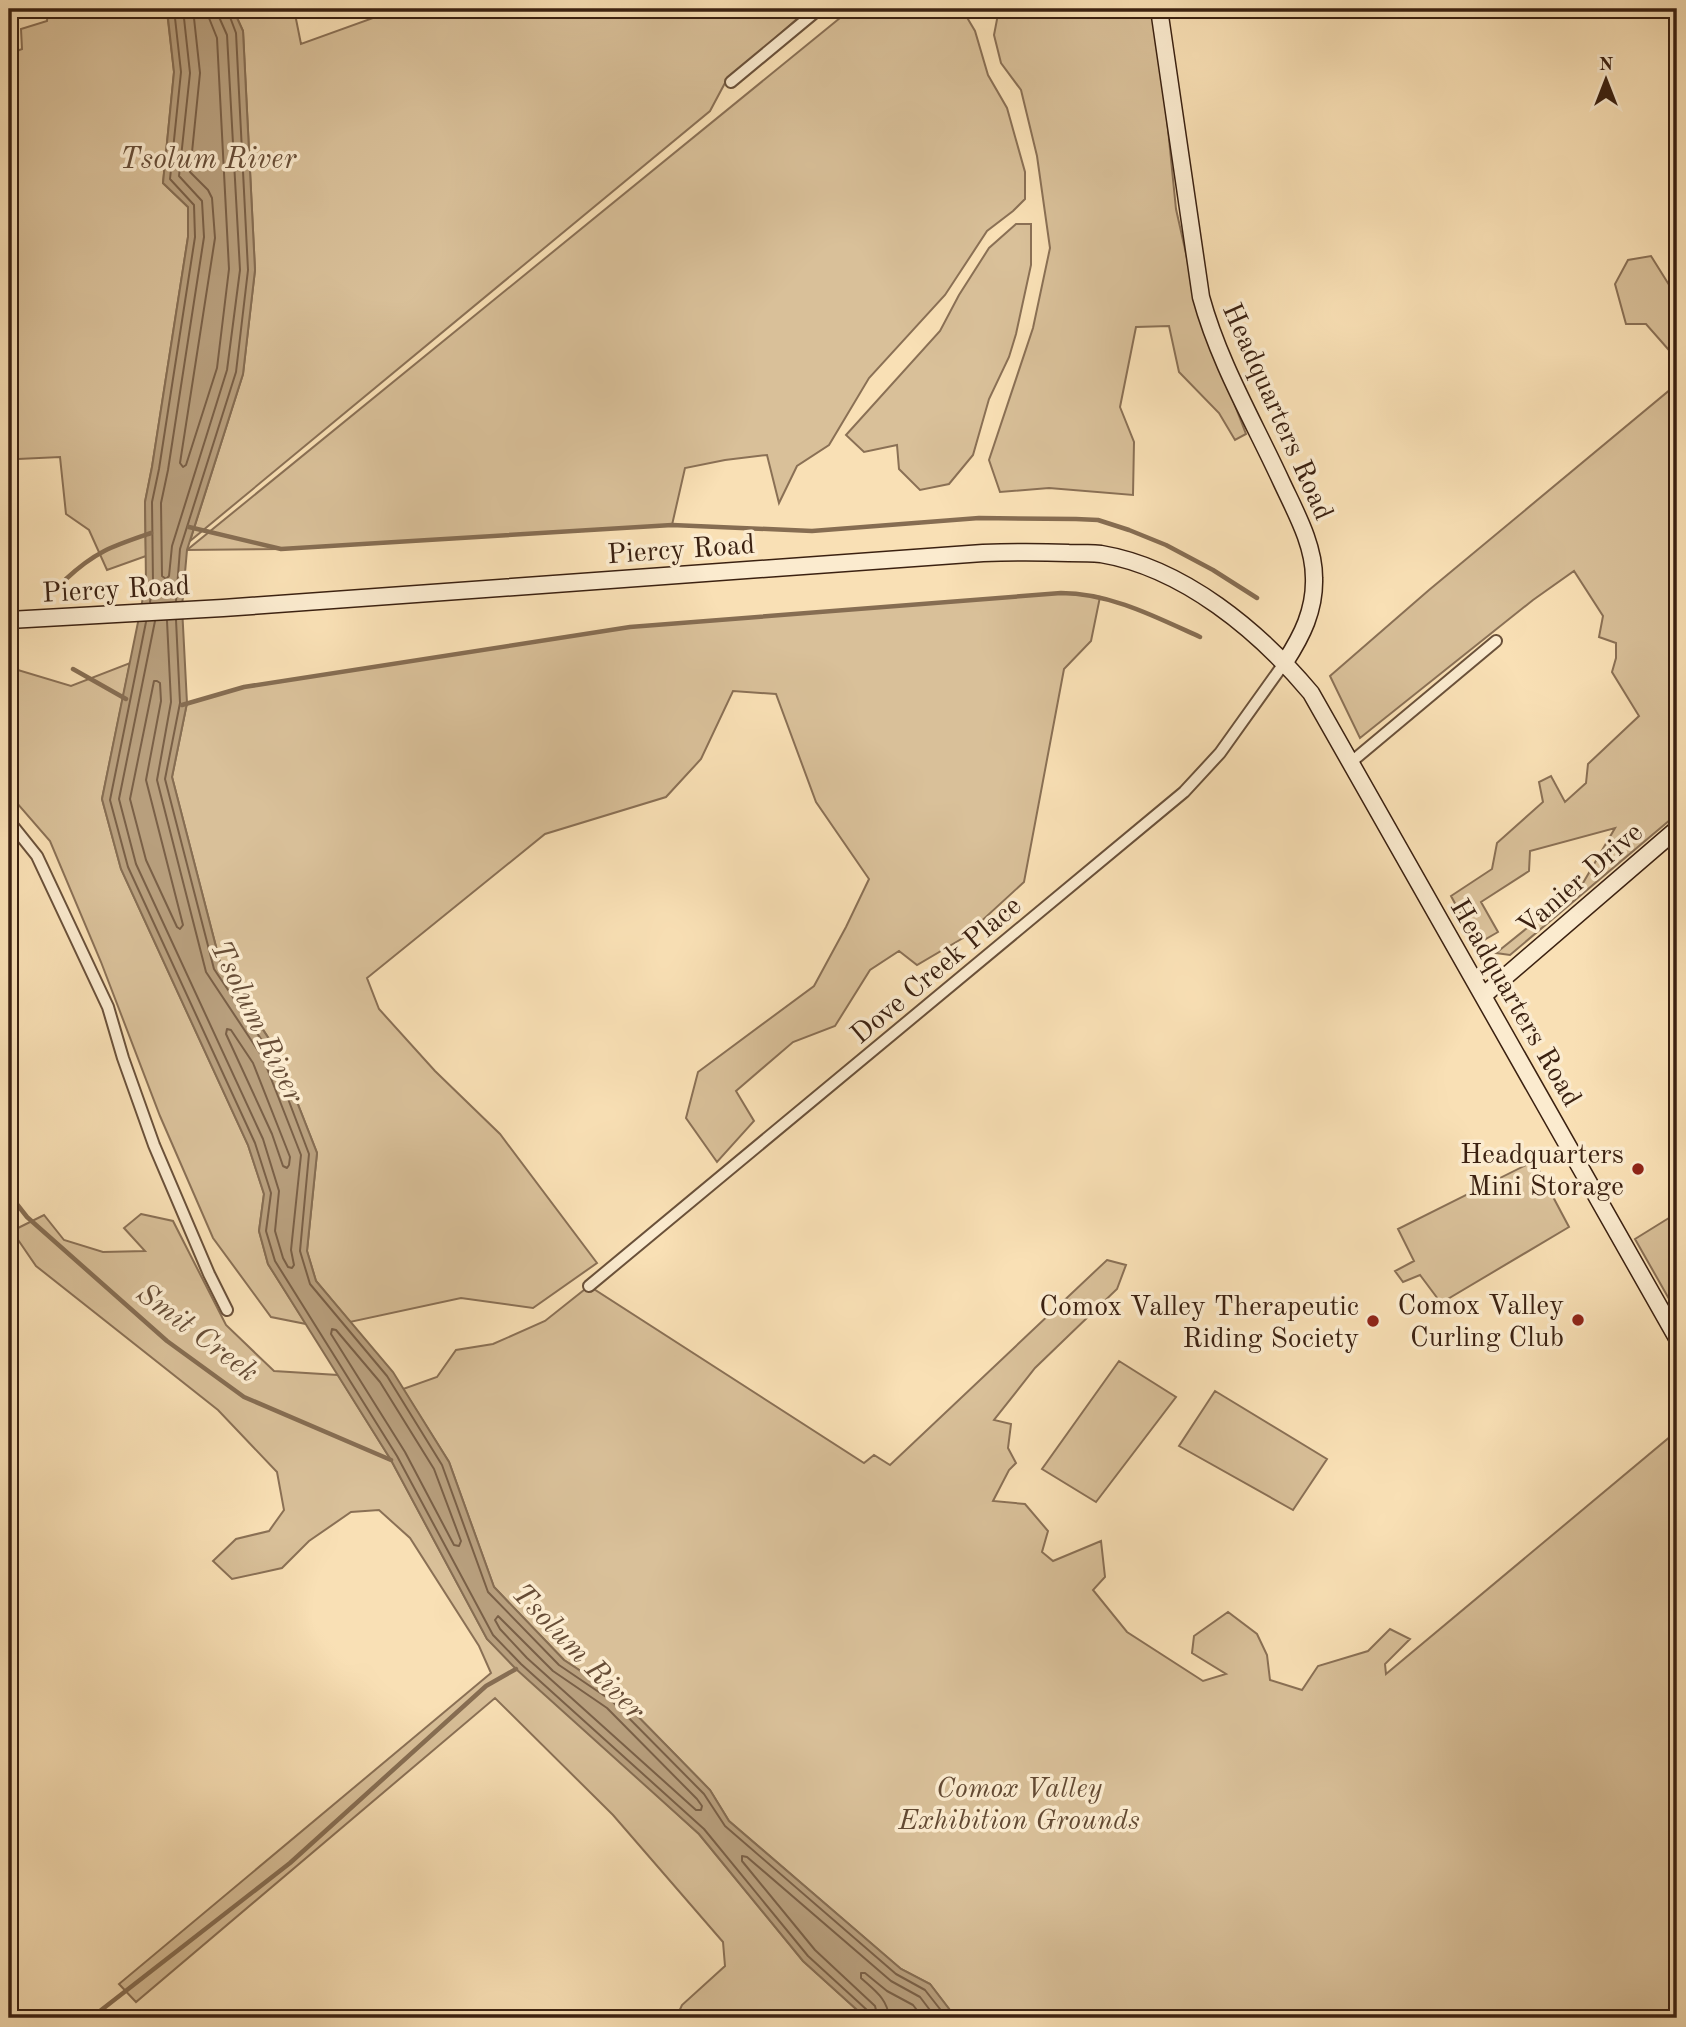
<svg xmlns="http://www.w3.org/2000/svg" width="1686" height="2027" font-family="'Old Standard TT',serif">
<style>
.green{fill:#d9c099;stroke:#8a7055;stroke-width:2}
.water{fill:#b89f7d;stroke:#866d52;stroke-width:2}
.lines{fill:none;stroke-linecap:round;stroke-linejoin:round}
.shore{stroke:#7a6047;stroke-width:2}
.stream{stroke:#866d52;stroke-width:4.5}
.street-casing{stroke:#6a513a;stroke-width:14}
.secondary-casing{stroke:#3b2111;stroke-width:19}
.street{stroke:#fbebcf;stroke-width:10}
.secondary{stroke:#fbebcf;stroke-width:16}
.poi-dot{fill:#8f2418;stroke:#fbebcf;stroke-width:2.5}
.labels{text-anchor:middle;stroke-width:7;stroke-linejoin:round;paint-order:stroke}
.street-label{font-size:28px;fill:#3b2111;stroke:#fbebcf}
.poi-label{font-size:28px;fill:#3b2111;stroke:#fbebcf;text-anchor:end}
.park-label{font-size:28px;font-style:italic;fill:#624933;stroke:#fbebcf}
.water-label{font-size:30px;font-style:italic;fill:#674d37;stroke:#fbebcf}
</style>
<rect width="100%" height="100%" fill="#f9e0b5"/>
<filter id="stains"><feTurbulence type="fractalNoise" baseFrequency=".00286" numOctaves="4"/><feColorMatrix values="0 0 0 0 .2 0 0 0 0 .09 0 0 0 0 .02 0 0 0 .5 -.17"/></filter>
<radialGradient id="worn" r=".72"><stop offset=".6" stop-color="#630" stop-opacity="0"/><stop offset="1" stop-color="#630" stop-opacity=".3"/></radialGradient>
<path class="green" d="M 48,9 L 158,9 L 167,12 L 174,72 L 163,183 L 188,207 L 188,237 L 152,467 L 145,502 L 146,556 L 107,570 L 89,530 L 66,514 L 60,457 L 18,459 L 9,463 L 9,54 L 22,49 L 21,29 L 47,21 Z
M 233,9 L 294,9 L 301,44 L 395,10 L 417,15 L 431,9 L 808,9 L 725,83 L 710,111 L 190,541 L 243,374 L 255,270 L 243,31 Z
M 851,9 L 962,9 L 975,31 L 988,75 L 1007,108 L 1025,172 L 1025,199 L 1013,211 L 987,231 L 945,295 L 869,378 L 829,445 L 797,466 L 779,503 L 767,455 L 725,460 L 685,468 L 672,525 L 281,549 L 187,550 Z
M 999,9 L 1156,9 L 1176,209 L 1189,267 L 1210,341 L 1246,434 L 1235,440 L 1219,413 L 1179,372 L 1169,326 L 1136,327 L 1120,407 L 1134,442 L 1133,495 L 1049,488 L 1000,492 L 989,460 L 1033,328 L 1050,248 L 1037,156 L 1021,90 L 1001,63 L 994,35 Z
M 1016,224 L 1031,224 L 1031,265 L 1016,334 L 1009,357 L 989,399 L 973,455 L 949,484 L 920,490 L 899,469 L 897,445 L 864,452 L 846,435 L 940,331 L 959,295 L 989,248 Z
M 1651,256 L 1671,288 L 1677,279 L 1677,355 L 1675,357 L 1646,324 L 1626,324 L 1615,284 L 1628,260 Z
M 1677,384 L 1677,814 L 1510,955 L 1496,953 L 1583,883 L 1615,828 L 1530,851 L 1529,871 L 1481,902 L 1498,932 L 1477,944 L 1451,896 L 1492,869 L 1497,843 L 1543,802 L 1539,782 L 1551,776 L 1565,802 L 1586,783 L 1588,764 L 1639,716 L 1612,672 L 1616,658 L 1616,643 L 1599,637 L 1603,616 L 1574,571 L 1533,600 L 1360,738 L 1330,676 L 1429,590 Z
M 1061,593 L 1100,597 L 1091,641 L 1064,669 L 1024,882 L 963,938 L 917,965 L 899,951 L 870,970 L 835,1026 L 793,1042 L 736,1091 L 754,1121 L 717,1162 L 686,1118 L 698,1072 L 814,986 L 846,927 L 869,879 L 816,802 L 776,694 L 733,691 L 701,759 L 666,797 L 545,834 L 367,978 L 379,1009 L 435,1071 L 500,1134 L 597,1263 L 533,1308 L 461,1298 L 350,1322 L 316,1281 L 307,1251 L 317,1153 L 277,1051 L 221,966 L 172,777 L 187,703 L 244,687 L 630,627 Z
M 130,663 L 102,799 L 121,869 L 248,1145 L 264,1194 L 259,1231 L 268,1264 L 306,1324 L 271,1317 L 213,1238 L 160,1116 L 101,962 L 50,841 L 9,794 L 9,671 L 18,670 L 71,686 Z
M 1534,1161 L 1569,1227 L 1441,1303 L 1420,1275 L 1403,1282 L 1395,1271 L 1414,1261 L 1398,1229 Z
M 1677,1213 L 1677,1313 L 1635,1239 Z
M 141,1214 L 173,1221 L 226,1325 L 274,1371 L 338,1375 L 391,1460 L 487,1639 L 699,1834 L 803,1961 L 866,2018 L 676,2018 L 682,2005 L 725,1966 L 723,1942 L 613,1815 L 495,1698 L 136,2002 L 119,1984 L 491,1673 L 479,1646 L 410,1538 L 379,1510 L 351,1512 L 309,1541 L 282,1568 L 232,1579 L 213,1561 L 236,1539 L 269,1531 L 284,1510 L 277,1472 L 218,1410 L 36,1266 L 12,1231 L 44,1215 L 64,1240 L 103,1252 L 145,1251 L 124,1228 Z
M 1107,1260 L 1126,1265 L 1117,1289 L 1035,1368 L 994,1420 L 1011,1424 L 1008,1448 L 1016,1463 L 1009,1470 L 993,1501 L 1025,1504 L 1048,1531 L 1042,1552 L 1053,1561 L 1101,1541 L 1105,1577 L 1093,1590 L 1127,1632 L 1203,1681 L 1226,1674 L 1192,1653 L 1194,1636 L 1228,1612 L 1257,1634 L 1267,1655 L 1270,1680 L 1302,1690 L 1318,1666 L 1368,1651 L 1390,1629 L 1410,1639 L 1385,1664 L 1386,1674 L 1677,1431 L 1677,2018 L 956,2018 L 930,1984 L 901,1969 L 729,1821 L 710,1790 L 617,1695 L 564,1660 L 494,1587 L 449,1462 L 403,1389 L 437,1377 L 456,1350 L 493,1344 L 545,1321 L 589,1286 L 864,1463 L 874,1455 L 890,1465 Z
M 1119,1361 L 1176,1397 L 1096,1502 L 1042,1469 Z
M 1215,1391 L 1327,1459 L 1293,1510 L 1179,1446 Z"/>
<path class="water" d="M 167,9 L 233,9 L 243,31 L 255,270 L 243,374 L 187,550 L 182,607 L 187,703 L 172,777 L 221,966 L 277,1051 L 317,1153 L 307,1251 L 316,1281 L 393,1372 L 449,1462 L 494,1587 L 564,1660 L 617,1695 L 710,1790 L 729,1821 L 901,1969 L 930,1984 L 956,2018 L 866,2018 L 803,1961 L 699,1834 L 516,1669 L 487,1639 L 391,1460 L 268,1264 L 259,1231 L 264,1194 L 248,1145 L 121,869 L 102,799 L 146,583 L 145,502 L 152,467 L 188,237 L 188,207 L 163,183 L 174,72 Z"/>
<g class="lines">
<path class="shore" d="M 183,9 L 190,73 L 179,176 L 202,201 L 204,237 L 168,470 L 161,503 L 162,576 L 166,579 L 169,576 L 172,546 L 227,370 L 240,270 L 227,35 L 219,17 L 218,9
M 193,9 L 200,73 L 190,172 L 208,190 L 212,198 L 215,238 L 180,463 L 183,467 L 186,465 L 217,368 L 229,269 L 217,38 L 209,18 L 208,9
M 176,601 L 180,549 L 236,372 L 248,270 L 236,33 L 227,9
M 150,602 L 153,583 L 152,502 L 159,469 L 195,237 L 194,205 L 170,179 L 181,72 L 174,9
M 176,620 L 180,703 L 165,779 L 214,969 L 271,1054 L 309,1154 L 300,1251 L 310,1284 L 387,1376 L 442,1465 L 488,1592 L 559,1665 L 612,1701 L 704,1794 L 725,1826 L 896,1974 L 925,1990 L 947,2018
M 155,621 L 119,799 L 136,864 L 263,1139 L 279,1191 L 275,1231 L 283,1258 L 288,1267 L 292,1268 L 294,1265 L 291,1250 L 301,1155 L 263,1058 L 206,972 L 157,780 L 171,702 L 167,621
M 146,622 L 110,800 L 128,867 L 255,1143 L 271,1193 L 266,1231 L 275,1261 L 397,1456 L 493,1635 L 521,1664 L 704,1829 L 808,1956 L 867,2010 L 870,2018
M 154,681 L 157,681 L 160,683 L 161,701 L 146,780 L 183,925 L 180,929 L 177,927 L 146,860 L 130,799 Z
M 227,1029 L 231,1030 L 253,1063 L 290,1157 L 289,1165 L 287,1168 L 283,1166 L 272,1134 L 226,1034 Z
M 332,1329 L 336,1330 L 380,1382 L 434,1469 L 461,1541 L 459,1546 L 454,1545 L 405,1452 L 331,1334 Z
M 498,1616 L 553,1671 L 607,1708 L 697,1799 L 702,1806 L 701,1810 L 696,1810 L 527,1658 L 500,1629 L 495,1620 Z
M 878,2018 L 875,2006 L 815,1950 L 742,1861 L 742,1856 L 747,1857 L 891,1981 L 920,1997 L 936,2018
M 889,2018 C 888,1999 874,1990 861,1978 L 861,1973 L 865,1973 L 887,1991 L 913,2005 L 923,2018"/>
<path class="stream" d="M 189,527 L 281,549 L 672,525 L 812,531 L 979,518 L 1076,519 L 1098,520 L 1129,530 L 1166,545 L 1213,570 L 1257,598
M 66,579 C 96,551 113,546 151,533
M 73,669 L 126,699
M 182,705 L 244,687 L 630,627 L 1061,593 C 1110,593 1156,617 1200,637
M 9,1194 L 27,1217 L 167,1341 L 244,1397 L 391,1460
M 91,2018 L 290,1863 L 486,1686 L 516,1669"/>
<defs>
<path id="street" d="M 731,82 L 819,9
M 1350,763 L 1496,641
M 9,821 L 37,856 L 108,1007 L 123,1058 L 154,1145 L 209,1274 L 227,1310
M 589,1286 L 1184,792 L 1220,753 L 1285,662"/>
<path id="secondary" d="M 1159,9 L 1201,297 C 1219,363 1254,422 1282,483 C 1296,513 1314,545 1314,578 C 1315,610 1302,636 1285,662
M 9,620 L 223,608 L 983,553 C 1012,552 1040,552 1069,553 C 1079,553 1090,553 1101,554 C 1184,568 1259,631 1311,693 L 1677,1338
M 1484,995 L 1677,829"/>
</defs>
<use href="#street" class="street-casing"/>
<use href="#secondary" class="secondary-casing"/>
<use href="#street" class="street"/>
<use href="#secondary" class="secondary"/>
</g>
<g class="poi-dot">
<circle cx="1638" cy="1169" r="7"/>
<circle cx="1578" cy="1320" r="7"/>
<circle cx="1373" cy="1321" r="7"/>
</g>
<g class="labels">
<g class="street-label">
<text transform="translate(1279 411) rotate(66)" y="10">Headquarters Road</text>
<text transform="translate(681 548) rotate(-4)" y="10">Piercy Road</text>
<text transform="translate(116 588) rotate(-3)" y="10">Piercy Road</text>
<text transform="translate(1579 878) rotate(-41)" y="10">Vanier Drive</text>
<text transform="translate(935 969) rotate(-40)" y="10">Dove Creek Place</text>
<text transform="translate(1517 1002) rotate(60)" y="10">Headquarters Road</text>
</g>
<g class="poi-label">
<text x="1624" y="1163">Headquarters<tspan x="1624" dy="32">Mini Storage</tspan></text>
<text x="1564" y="1314">Comox Valley<tspan x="1564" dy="32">Curling Club</tspan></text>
<text x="1359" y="1315">Comox Valley Therapeutic<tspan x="1359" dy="32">Riding Society</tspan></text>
</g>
<g class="park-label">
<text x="1019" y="1797">Comox Valley<tspan x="1019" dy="32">Exhibition Grounds</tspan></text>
</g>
<g class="water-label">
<text x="208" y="168">Tsolum River</text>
<text transform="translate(258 1021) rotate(64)" y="10">Tsolum River</text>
<text transform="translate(198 1332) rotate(37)" y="10">Smit Creek</text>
<text transform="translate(579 1651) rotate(46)" y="10">Tsolum River</text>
</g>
</g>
<rect width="1686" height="2027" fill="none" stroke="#f9e0b5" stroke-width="35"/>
<rect x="10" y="10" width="1665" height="2006" fill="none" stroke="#3b2111" stroke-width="3.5"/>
<rect x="18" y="18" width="1651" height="1992" fill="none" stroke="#3b2111" stroke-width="2"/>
<g transform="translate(1606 80)" stroke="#fbebcf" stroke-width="5" paint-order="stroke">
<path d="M0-5L12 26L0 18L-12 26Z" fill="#3b2111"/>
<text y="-10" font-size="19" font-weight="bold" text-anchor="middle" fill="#3b2111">N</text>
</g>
<rect width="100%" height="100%" filter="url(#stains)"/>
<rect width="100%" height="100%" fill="url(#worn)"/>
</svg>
